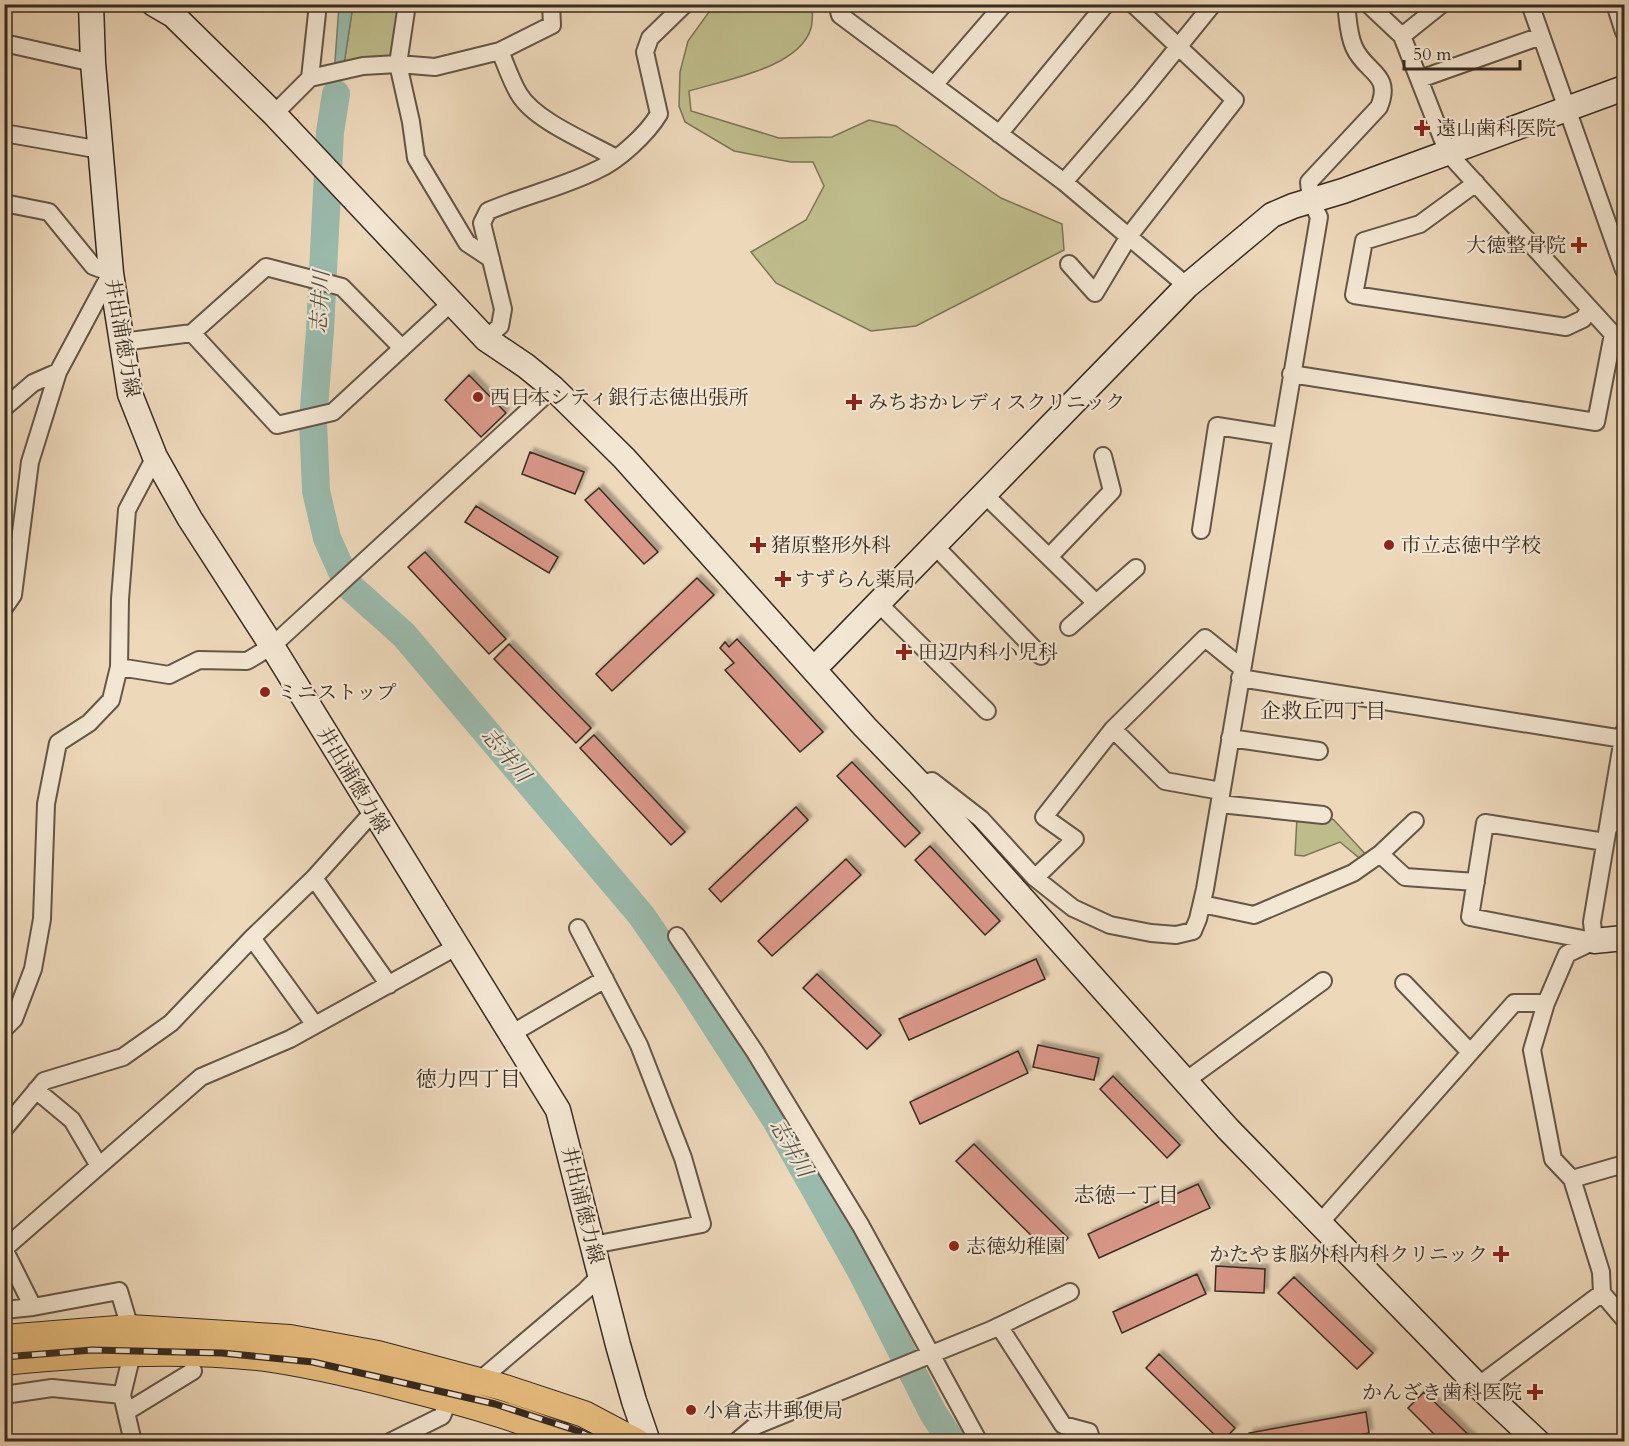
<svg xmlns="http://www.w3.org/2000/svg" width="1629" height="1446" font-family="Cardo,'Noto Serif JP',serif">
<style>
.green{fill:#bfbc8b;stroke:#7b7456;stroke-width:1.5}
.water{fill:#9abaac;stroke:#728174;stroke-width:1.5}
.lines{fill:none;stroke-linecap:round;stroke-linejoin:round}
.river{stroke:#9abaac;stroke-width:28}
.building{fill:#da9889;stroke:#372b21;stroke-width:1.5;filter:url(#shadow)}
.street-casing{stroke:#645647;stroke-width:20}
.secondary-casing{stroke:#372b21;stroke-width:27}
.primary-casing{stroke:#372b21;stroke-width:28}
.street{stroke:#f3e6d2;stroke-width:16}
.secondary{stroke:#f3e6d2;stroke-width:24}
.primary{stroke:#e6bc7d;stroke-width:26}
.rail-casing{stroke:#372b21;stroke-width:7}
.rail{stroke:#f3e6d2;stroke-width:4.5;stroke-dasharray:14;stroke-linecap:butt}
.poi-dot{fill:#8f2418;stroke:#f3e6d2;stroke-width:2}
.labels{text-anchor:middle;stroke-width:4.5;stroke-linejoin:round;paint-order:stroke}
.poi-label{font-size:20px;fill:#372b21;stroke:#f3e6d2;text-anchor:start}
.street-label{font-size:20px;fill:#372b21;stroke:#f3e6d2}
.water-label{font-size:21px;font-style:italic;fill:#504f44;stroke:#f3e6d2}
.neighbourhood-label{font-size:21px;fill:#372b21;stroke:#f3e6d2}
</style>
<defs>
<filter id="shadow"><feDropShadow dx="4" dy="-4" stdDeviation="1.5" flood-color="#0004"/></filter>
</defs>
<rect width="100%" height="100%" fill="#edd8ba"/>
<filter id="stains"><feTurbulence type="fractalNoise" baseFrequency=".00333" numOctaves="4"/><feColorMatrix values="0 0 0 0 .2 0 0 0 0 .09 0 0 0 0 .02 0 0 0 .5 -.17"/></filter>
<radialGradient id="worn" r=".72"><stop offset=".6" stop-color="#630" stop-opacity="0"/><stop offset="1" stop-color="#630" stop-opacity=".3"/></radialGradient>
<path class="green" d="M 353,5 L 403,5 L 393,60 L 344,64 Z
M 714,5 L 813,5 C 812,12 813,21 811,28 C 800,68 724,80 689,91 L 691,111 L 779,138 L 832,137 L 869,120 L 896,126 L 1001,198 L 1062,224 L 1064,250 L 916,326 L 871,331 L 776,283 L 751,252 L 806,220 L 824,186 L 813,162 L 791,162 L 734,151 L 685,122 L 679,106 L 680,72 L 688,41 Z
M 1297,817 L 1329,817 L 1334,820 L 1369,858 L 1364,862 L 1340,842 L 1304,856 L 1295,855 Z"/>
<path class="water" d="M 339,5 L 353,5 L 344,64 L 330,132 Z"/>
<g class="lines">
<path class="river" d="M 336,94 L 330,132 L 320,330 L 313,421 L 316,491 L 327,538 L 348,585 L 404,635 L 641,915 L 684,977 L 776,1120 L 860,1269 L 933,1413 L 952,1442"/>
</g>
<path class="building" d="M 469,375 L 506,413 L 481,437 L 445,400 Z
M 530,452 L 584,472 L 575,494 L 522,474 Z
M 599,488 L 658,552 L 644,564 L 585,500 Z
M 476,506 L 558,557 L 549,573 L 465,522 Z
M 425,552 L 506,639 L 489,654 L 408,567 Z
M 697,578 L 714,595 L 612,691 L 596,674 Z
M 737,639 L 823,732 L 800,752 L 725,670 L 734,663 L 720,648 L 725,642 L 729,647 Z
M 509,644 L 591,728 L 576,743 L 494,659 Z
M 594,735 L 685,832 L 671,845 L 580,748 Z
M 852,762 L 920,833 L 905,847 L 837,776 Z
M 796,807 L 808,820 L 721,902 L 709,889 Z
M 930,846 L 1000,921 L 985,935 L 915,860 Z
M 846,859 L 861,875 L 772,956 L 758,941 Z
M 1036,959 L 1045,979 L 909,1040 L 899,1019 Z
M 817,974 L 881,1035 L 867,1049 L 803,988 Z
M 1038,1045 L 1099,1058 L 1094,1080 L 1033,1067 Z
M 1018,1051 L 1028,1073 L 920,1124 L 910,1102 Z
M 1113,1076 L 1180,1145 L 1167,1158 L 1100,1089 Z
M 974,1144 L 1068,1238 L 1051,1255 L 956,1161 Z
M 1198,1184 L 1210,1208 L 1099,1258 L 1088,1234 Z
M 1216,1266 L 1265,1269 L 1264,1293 L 1215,1291 Z
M 1197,1274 L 1206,1294 L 1122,1333 L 1113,1312 Z
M 1294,1277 L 1373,1353 L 1357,1369 L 1278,1293 Z
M 1159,1354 L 1235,1428 L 1222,1442 L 1146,1368 Z
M 1424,1392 L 1476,1442 L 1442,1442 L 1408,1408 Z
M 1366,1412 L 1369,1433 L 1324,1442 L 1250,1442 L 1249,1433 Z"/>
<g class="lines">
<defs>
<path id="street" d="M 407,4 L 398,64 L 411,122 L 416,158 L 467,243 L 491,259
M 837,4 L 840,15 L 1064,182 L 1187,286
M 1368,4 L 1402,36 L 1448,153 L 1613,334 L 1624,336
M 1530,4 L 1624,270
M 1615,4 L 1624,32
M 1402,36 L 1442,4
M 4,43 L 93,63
M 500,51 C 506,65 511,81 519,94 C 535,121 588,142 616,158
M 310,78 L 318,4
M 1420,79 L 1541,36
M 934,85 L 1004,4
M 274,114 L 310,78 L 363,66 L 398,64 L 435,67 L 500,51 L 552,25 L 551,4
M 4,133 L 101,150
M 999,134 L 1106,4
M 1064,182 L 1140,94 L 1213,4
M 1476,183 L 1420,224 L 1364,241 L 1354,295 L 1566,327 L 1583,319 L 1590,309
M 4,203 L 49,212 L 93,266 L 111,273 L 58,372 L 30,462 L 13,595 L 4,608
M 1069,264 L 1095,293 L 1129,236 L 1235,100 L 1133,4
M 192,333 L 266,267 L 342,287 L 402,348
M 486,339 L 500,326 L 503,309 L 482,223 L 488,211 C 523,196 563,187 597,170 C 619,160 647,134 659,114 L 645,52 L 650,38 L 685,4
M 122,342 L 192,333 L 277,425 L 333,412 L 452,302
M 1291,374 L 1596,422 L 1613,334
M 4,408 L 33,383 L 58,372
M 984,494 L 1096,603
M 1201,530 L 1217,426 L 1281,436
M 934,545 L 1041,656
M 1049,557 L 1112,491 L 1103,456
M 878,603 L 987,711
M 1069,627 L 1136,568
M 119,667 L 169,675 L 199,660 L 247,661 L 272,646 L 553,388
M 1240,678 L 1623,739
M 1230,738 L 1319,751
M 920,784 L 932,781 L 981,819 L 1035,878 L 1073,908 L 1110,925 L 1151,933 L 1176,935 L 1193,931 L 1198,919 L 1205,889 L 1319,217 L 1311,201 L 1309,182 L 1379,107 C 1393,73 1365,73 1354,47 C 1348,34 1348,18 1346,4
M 1221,791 L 1165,781 L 1113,729 L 1205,638 L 1242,668
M 1220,804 L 1323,815
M 1609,822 L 1624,825
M 1380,854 L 1405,877 L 1476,882
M 314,878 L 389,985
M 1035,878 L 1075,839 L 1044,817 L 1113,729
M 1202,904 L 1254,915 L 1353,873 L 1380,854 L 1415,821
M 578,928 L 639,1045 L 683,1158 L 702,1224 L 593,1245
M 677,936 L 755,1052 L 861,1226 L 979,1442
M 252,938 L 315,1025
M 1593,941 L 1470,917 L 1485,823 L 1605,842
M 1594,941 L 1567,954 L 1546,1003 L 1532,1050 L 1553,1159 L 1572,1179 L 1601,1272 L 1602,1293 L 1624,1319
M 1594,941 L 1592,922 L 1624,732
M 1404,983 L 1470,1052
M 4,1029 L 14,1019 L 33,969 L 42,919 L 46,804 L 58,743 L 89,723 L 111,700 L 119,667 L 120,599 L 127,510 L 155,457
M 511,1034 L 605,979
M 1184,1082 L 1323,981
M 36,1090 L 72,1120 L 99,1166
M 4,1129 L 44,1081 L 123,1057 L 171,1023 L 252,938 L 314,878 L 373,812
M 1572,1179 L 1624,1164
M 1319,1224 L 1514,1003 L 1546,1003
M 4,1249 L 201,1077 L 290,1039 L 456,947
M 4,1249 L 33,1307 L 119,1291 L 130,1328 L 132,1354 L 122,1395 L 133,1442
M 4,1310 L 33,1307
M 999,1326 L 1063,1425 L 1089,1432 L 1092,1442
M 480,1380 L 586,1290 L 601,1275
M 1478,1386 L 1602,1293
M 4,1395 L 52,1388 L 122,1395
M 126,1412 L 193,1371
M 390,1442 L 442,1416 L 449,1399
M 736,1442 L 755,1426 L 991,1330 L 1070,1292"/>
<path id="secondary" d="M 91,4 L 93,63 L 111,273 L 130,394 L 155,457 L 190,519 L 272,646 L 558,1110 L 618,1345 L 634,1401 L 648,1442
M 154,4 L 173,15 L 274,114 L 486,339 L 526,366 L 553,388 L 624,458 L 865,727 L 920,784 L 1228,1129 L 1478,1386 L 1538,1442
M 815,668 L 1187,286 L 1272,215 L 1293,206 L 1343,191 L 1624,88
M 1594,941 L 1624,938"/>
<path id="primary" d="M 4,1338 L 130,1328 L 290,1338 L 378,1354 L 502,1387 L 584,1414 L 637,1442
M 4,1362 C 89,1353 189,1348 273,1359 C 326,1367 377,1380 429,1394 C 479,1407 528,1421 576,1442"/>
</defs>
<use href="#street" class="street-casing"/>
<use href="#secondary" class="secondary-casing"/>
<use href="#primary" class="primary-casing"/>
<use href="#street" class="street"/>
<use href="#secondary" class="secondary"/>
<use href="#primary" class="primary"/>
<defs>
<path id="rail" d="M 4,1357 L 92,1350 L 222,1353 L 313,1362 L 495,1404 L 578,1431 L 602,1442"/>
</defs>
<use href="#rail" class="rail-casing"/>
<use href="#rail" class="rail"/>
</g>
<g class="poi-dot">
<path d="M1419 119h6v6h6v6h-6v6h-6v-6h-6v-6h6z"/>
<path d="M1576 236h6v6h6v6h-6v6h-6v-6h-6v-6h6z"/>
<circle cx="478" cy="397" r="6"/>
<path d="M851 393h6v6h6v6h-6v6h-6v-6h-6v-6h6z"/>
<path d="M755 536h6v6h6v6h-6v6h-6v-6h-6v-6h6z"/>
<circle cx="1389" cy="545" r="6"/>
<path d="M780 570h6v6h6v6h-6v6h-6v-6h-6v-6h6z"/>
<path d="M901 643h6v6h6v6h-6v6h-6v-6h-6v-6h6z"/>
<circle cx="265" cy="692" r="6"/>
<circle cx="954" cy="1246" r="6"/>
<path d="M1498 1245h6v6h6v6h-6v6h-6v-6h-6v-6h6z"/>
<path d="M1532 1383h6v6h6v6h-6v6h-6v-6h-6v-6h6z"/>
<circle cx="691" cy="1410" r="6"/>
</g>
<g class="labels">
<g class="poi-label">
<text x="1436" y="135">遠山歯科医院</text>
<text x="1566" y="252" text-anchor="end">大徳整骨院</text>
<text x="490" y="404">西日本シティ銀行志徳出張所</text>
<text x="868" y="409">みちおかレディスクリニック</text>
<text x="771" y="552">猪原整形外科</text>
<text x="1401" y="552">市立志徳中学校</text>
<text x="795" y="586">すずらん薬局</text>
<text x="918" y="659">田辺内科小児科</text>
<text x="277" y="699">ミニストップ</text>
<text x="966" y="1253">志徳幼稚園</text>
<text x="1488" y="1261" text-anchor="end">かたやま脳外科内科クリニック</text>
<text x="1522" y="1399" text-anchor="end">かんざき歯科医院</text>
<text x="703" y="1417">小倉志井郵便局</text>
</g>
<g class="street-label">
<text transform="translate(123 338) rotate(80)" y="7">井出浦徳力線</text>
<text transform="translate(354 780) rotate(59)" y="7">井出浦徳力線</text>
<text transform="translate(583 1205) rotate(76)" y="7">井出浦徳力線</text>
</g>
<g class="water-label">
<text transform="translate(320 302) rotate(-87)" y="7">志井川</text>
<text transform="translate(506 755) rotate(50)" y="7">志井川</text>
<text transform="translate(791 1148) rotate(60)" y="7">志井川</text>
</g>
<g class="neighbourhood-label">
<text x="1323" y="718">企救丘四丁目</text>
<text x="468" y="1086">徳力四丁目</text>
<text x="1126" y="1202">志徳一丁目</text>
</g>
</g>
<rect width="1629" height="1446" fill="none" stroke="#edd8ba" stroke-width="24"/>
<rect x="6" y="6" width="1617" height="1434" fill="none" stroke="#372b21" stroke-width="3"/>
<rect x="12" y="12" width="1605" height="1422" fill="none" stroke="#372b21" stroke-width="1.5"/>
<path d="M1404 60v9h116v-9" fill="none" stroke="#372b21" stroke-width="3"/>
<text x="1413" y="60" font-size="18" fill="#372b21" stroke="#f3e6d2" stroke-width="4.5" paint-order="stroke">50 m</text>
<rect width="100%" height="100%" filter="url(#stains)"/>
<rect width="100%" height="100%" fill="url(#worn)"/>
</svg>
